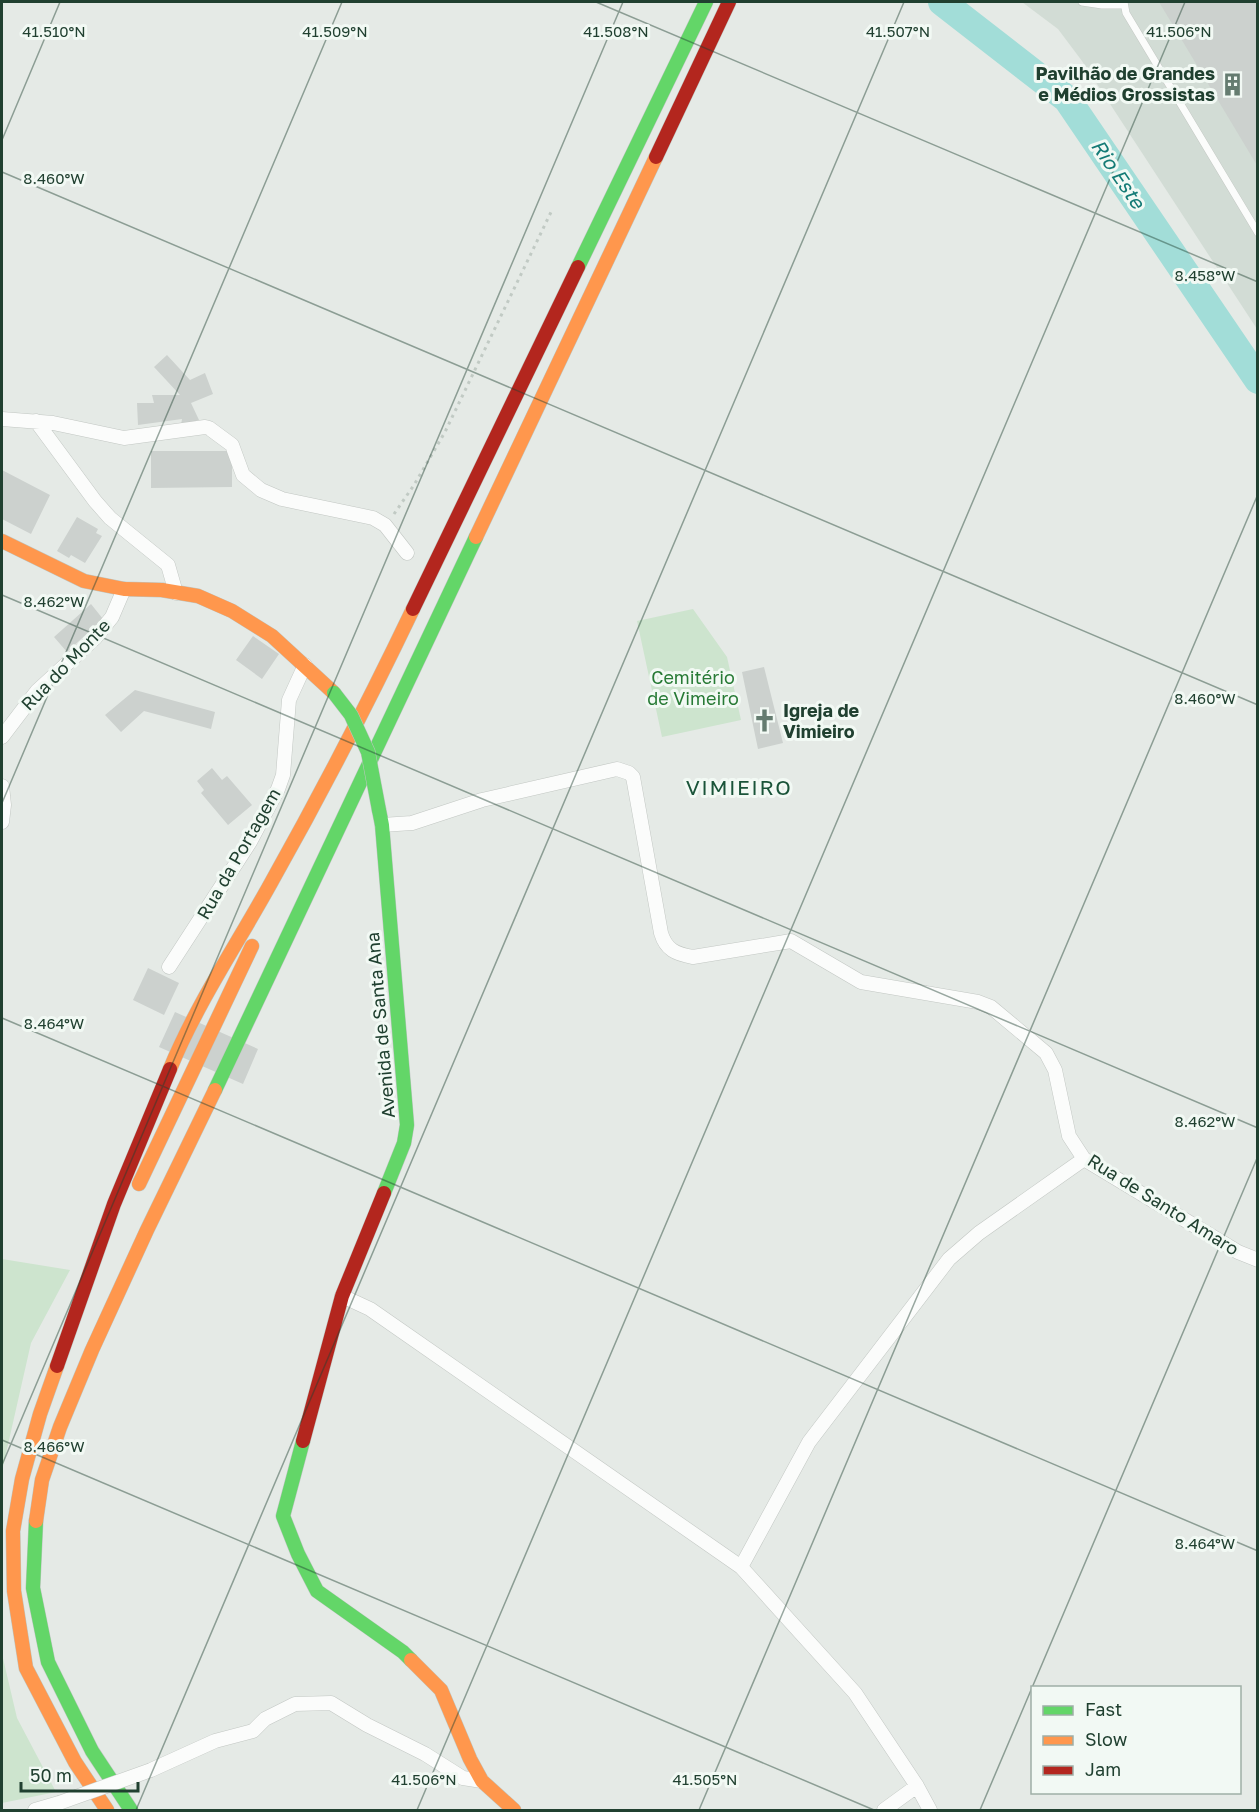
<svg xmlns="http://www.w3.org/2000/svg" width="1259" height="1812" font-family="'Golos Text',sans-serif">
<style>
.built{fill:#d2dcd5}
.green{fill:#cde4ce}
.lines{fill:none;stroke-linecap:round;stroke-linejoin:round}
.river{stroke:#a2ddd8;stroke-width:28}
.building{fill:#ccd1ce}
.lane-casing{stroke:#c2c7c3;stroke-width:8}
.street-casing{stroke:#c2c7c3;stroke-width:15}
.fast-casing{stroke:#bec6c2;stroke-width:15}
.slow-casing{stroke:#bec6c2;stroke-width:15}
.jam-casing{stroke:#bec6c2;stroke-width:15}
.path{stroke:#c1cac4;stroke-width:3;stroke-dasharray:3 4.5;stroke-linecap:butt}
.lane{stroke:#fbfcfb;stroke-width:7}
.street{stroke:#fbfcfb;stroke-width:14}
.fast{stroke:#63d668;stroke-width:14}
.slow{stroke:#ff974d;stroke-width:14}
.jam{stroke:#b3261e;stroke-width:14}
.street-bridge-casing{stroke:#c2c7c3;stroke-width:15;stroke-linecap:butt}
.fast-bridge-casing{stroke:#bec6c2;stroke-width:15;stroke-linecap:butt}
.street-bridge{stroke:#fbfcfb;stroke-width:14}
.fast-bridge{stroke:#63d668;stroke-width:14}
.ticks{fill:none;stroke:#204030;stroke-width:1.5;stroke-opacity:0.45}
.labels{text-anchor:middle;stroke-width:6;stroke-linejoin:round;paint-order:stroke}
.poi-label{font-size:18px;font-weight:bold;fill:#204030;stroke:#f2f9f4;text-anchor:end}
.street-label{font-size:18px;fill:#204030;stroke:#f2f9f4}
.park-label{font-size:18px;fill:#277a35;stroke:#f2f9f4}
.water-label{font-size:20px;font-style:italic;fill:#157b76;stroke:#f2f9f4}
.quarter-label{font-size:21px;letter-spacing:1.5px;fill:#1a5439;stroke:#f2f9f4}
.ticks-label{font-size:15px;text-anchor:middle;fill:#204030;stroke:#f2f9f4;stroke-width:6;stroke-linejoin:round;paint-order:stroke}
</style>
<rect width="100%" height="100%" fill="#e5eae6"/>
<path class="built" d="M 1022,2 L 1257,2 L 1257,329 L 1082,61 L 1058,29 Z"/>
<path class="green" d="M 693,609 L 727,657 L 741,720 L 662,737 L 637,621 Z
M 2,1259 L 70,1270 L 31,1343 L 2,1471 Z
M 2,1654 L 17,1718 L 56,1792 L 2,1803 Z"/>
<g class="lines">
<path class="river" d="M 942,2 L 1067,99 L 1258,380"/>
</g>
<path class="building" d="M 1159,2 L 1258,2 L 1258,167 Z
M 167,355 L 190,380 L 205,373 L 213,394 L 191,403 L 199,420 L 181,425 L 182,419 L 138,425 L 137,403 L 154,403 L 152,395 L 180,395 L 154,367 Z
M 151,451 L 232,451 L 232,487 L 151,488 Z
M 2,470 L 50,495 L 31,534 L 2,519 Z
M 77,517 L 98,529 L 96,533 L 102,536 L 85,563 L 71,555 L 69,558 L 57,551 Z
M 91,604 L 103,619 L 67,652 L 54,637 Z
M 253,636 L 279,654 L 262,679 L 236,660 Z
M 764,667 L 783,743 L 758,749 L 742,672 Z
M 135,690 L 215,712 L 211,729 L 144,711 L 121,732 L 105,715 Z
M 212,768 L 222,780 L 227,776 L 252,805 L 228,825 L 201,793 L 204,790 L 197,781 Z
M 148,968 L 179,983 L 164,1015 L 133,1000 Z
M 175,1012 L 258,1049 L 243,1084 L 159,1047 Z"/>
<g class="lines">
<defs>
<path id="lane" d="M 1082,2 L 1102,5 L 1124,5
M 1124,2 L 1126,13 L 1258,233"/>
<path id="street" d="M 2,419 L 53,423 L 124,438 L 205,427 L 209,428 L 232,445 L 243,475 L 261,490 L 282,499 L 373,518 L 385,525 L 407,553
M 36,421 L 95,501 L 110,518 L 168,565 L 176,593
M 2,737 L 37,691 L 95,638 L 112,617 L 124,589
M 2,786 L 4,805 L 2,822
M 382,825 L 412,823 L 482,800 L 617,769 L 629,773 L 633,777 L 661,933 C 666,950 676,954 693,957 L 791,941 L 861,982 L 978,1002 L 991,1007 L 1046,1053 L 1055,1070 L 1069,1136 L 1084,1159 L 1238,1252 L 1258,1260
M 169,967 L 250,842 L 278,789 L 283,775 L 289,700 L 305,665
M 342,1296 L 370,1309 L 741,1567 L 855,1693 L 917,1786 L 930,1810
M 741,1567 L 809,1442 L 949,1259 L 979,1233 L 1084,1159
M 151,1770 L 215,1741 L 253,1731 L 265,1719 L 295,1704 L 331,1703 L 367,1725 L 425,1754 L 463,1778 L 482,1781
M 35,1810 L 59,1803
M 884,1810 L 917,1786"/>
<path id="fast" d="M 578,267 L 706,2
M 379,810 L 382,825 L 407,1125 L 404,1143 L 384,1193
M 215,1090 L 476,537
M 303,1441 L 283,1516 L 298,1554 L 317,1591 L 403,1652 L 411,1660
M 36,1521 L 33,1588 L 48,1662 L 92,1751 L 131,1810"/>
<path id="slow" d="M 476,537 L 656,157
M 2,541 L 84,581 L 124,589 L 162,590 L 198,596 L 232,611 L 272,636 L 334,693
M 170,1069 C 197,1003 238,943 272,881 C 322,792 369,701 413,609
M 139,1184 L 252,946
M 57,1366 L 40,1414 L 22,1479 L 13,1531 L 14,1591 L 26,1668 L 75,1762 L 107,1810
M 36,1521 L 42,1480 L 60,1427 L 92,1350 L 147,1230 L 215,1090
M 411,1660 L 441,1690 L 470,1759 L 482,1781 L 514,1810"/>
<path id="jam" d="M 656,157 L 729,2
M 413,609 L 578,267
M 57,1366 L 114,1204 L 170,1069
M 303,1441 L 342,1296 L 384,1193"/>
</defs>
<use href="#lane" class="lane-casing"/>
<use href="#street" class="street-casing"/>
<use href="#fast" class="fast-casing"/>
<use href="#slow" class="slow-casing"/>
<use href="#jam" class="jam-casing"/>
<path class="path" d="M 394,514 L 414,485 L 445,432 L 552,210"/>
<use href="#lane" class="lane"/>
<use href="#street" class="street"/>
<use href="#fast" class="fast"/>
<use href="#slow" class="slow"/>
<use href="#jam" class="jam"/>
<defs>
<path id="street-bridge" d="M 59,1803 L 151,1770"/>
<path id="fast-bridge" d="M 334,693 L 351,715 L 368,752 L 379,810"/>
</defs>
<use href="#street-bridge" class="street-bridge-casing"/>
<use href="#fast-bridge" class="fast-bridge-casing"/>
<use href="#street-bridge" class="street-bridge"/>
<use href="#fast-bridge" class="fast-bridge"/>
</g>
<path class="ticks" d="M 596,2 L 1258,282M 2,140 L 60,2M 2,172 L 1258,705M 2,595 L 1258,1128M 2,803 L 342,2M 2,1018 L 1258,1551M 2,1440 L 874,1810M 2,1465 L 623,2M 136,1810 L 904,2M 417,1810 L 1185,2M 699,1810 L 1258,494M 980,1810 L 1258,1156"/>
<defs>
<symbol id="building-bare" viewBox="-9 -9 18 18"><path d="M-4-6H4V6H1V3H-1V6H-4ZM-2.5-4.3h1.7v1.8h-1.7ZM.8-4.3h1.7v1.8H.8ZM-2.5-1h1.7V.8h-1.7ZM.8-1h1.7V.8H.8Z" fill="#657c70" stroke="#f2f9f4" stroke-width="2.5" paint-order="stroke"/></symbol>
<symbol id="church-bare" viewBox="-9 -9 18 18"><path d="M-1.2-6h2.4v3.5h3.3v2.4h-3.3V6h-2.4V-.1h-3.3v-2.4h3.3Z" fill="#657c70" stroke="#f2f9f4" stroke-width="2.5" paint-order="stroke"/></symbol>
</defs>
<g fill-rule="evenodd">
<use href="#building-bare" x="1216" y="68" width="33" height="33"/>
<use href="#church-bare" x="748" y="704" width="33" height="33"/>
</g>
<g class="labels">
<g class="poi-label">
<text x="1215" y="80">Pavilhão de Grandes<tspan x="1215" dy="21">e Médios Grossistas</tspan></text>
<text x="783" y="717" text-anchor="start">Igreja de<tspan x="783" dy="21">Vimieiro</tspan></text>
</g>
<g class="street-label">
<text transform="translate(66 665) rotate(-46)" y="6">Rua do Monte</text>
<text transform="translate(239 854) rotate(-60)" y="6">Rua da Portagem</text>
<text transform="translate(381 1025) rotate(-95)" y="6">Avenida de Santa Ana</text>
<text transform="translate(1163 1205) rotate(32)" y="6">Rua de Santo Amaro</text>
</g>
<g class="park-label">
<text x="693" y="684">Cemitério<tspan x="693" dy="21">de Vimeiro</tspan></text>
</g>
<g class="water-label">
<text transform="translate(1118 174) rotate(56)" y="7">Rio Este</text>
</g>
<g class="quarter-label">
<text x="739" y="795">VIMIEIRO</text>
</g>
</g>
<g class="ticks-label">
<text x="54" y="37">41.510°N</text>
<text x="335" y="37">41.509°N</text>
<text x="616" y="37">41.508°N</text>
<text x="898" y="37">41.507°N</text>
<text x="1179" y="37">41.506°N</text>
<text x="54" y="184">8.460°W</text>
<text x="1205" y="281">8.458°W</text>
<text x="54" y="607">8.462°W</text>
<text x="1205" y="704">8.460°W</text>
<text x="54" y="1029">8.464°W</text>
<text x="1205" y="1127">8.462°W</text>
<text x="54" y="1452">8.466°W</text>
<text x="1205" y="1549">8.464°W</text>
<text x="424" y="1785">41.506°N</text>
<text x="705" y="1785">41.505°N</text>
</g>
<rect width="1259" height="1812" fill="none" stroke="#204030" stroke-width="6"/>
<rect x="1031" y="1686" width="210" height="108" fill="#f2f9f4" stroke="#9eafa6" stroke-width="1.5"/>
<rect x="1043" y="1706" width="30" height="9" fill="#63d668" stroke="#9eafa6" stroke-width="1.5"/>
<text x="1085" y="1716" font-size="18" fill="#204030">Fast</text>
<rect x="1043" y="1736" width="30" height="9" fill="#ff974d" stroke="#9eafa6" stroke-width="1.5"/>
<text x="1085" y="1746" font-size="18" fill="#204030">Slow</text>
<rect x="1043" y="1766" width="30" height="9" fill="#b3261e" stroke="#9eafa6" stroke-width="1.5"/>
<text x="1085" y="1776" font-size="18" fill="#204030">Jam</text>
<path d="M21 1782v9h117v-9" fill="none" stroke="#204030" stroke-width="3"/>
<text x="30" y="1782" font-size="18" fill="#204030" stroke="#f2f9f4" stroke-width="4.5" paint-order="stroke">50 m</text>
</svg>
